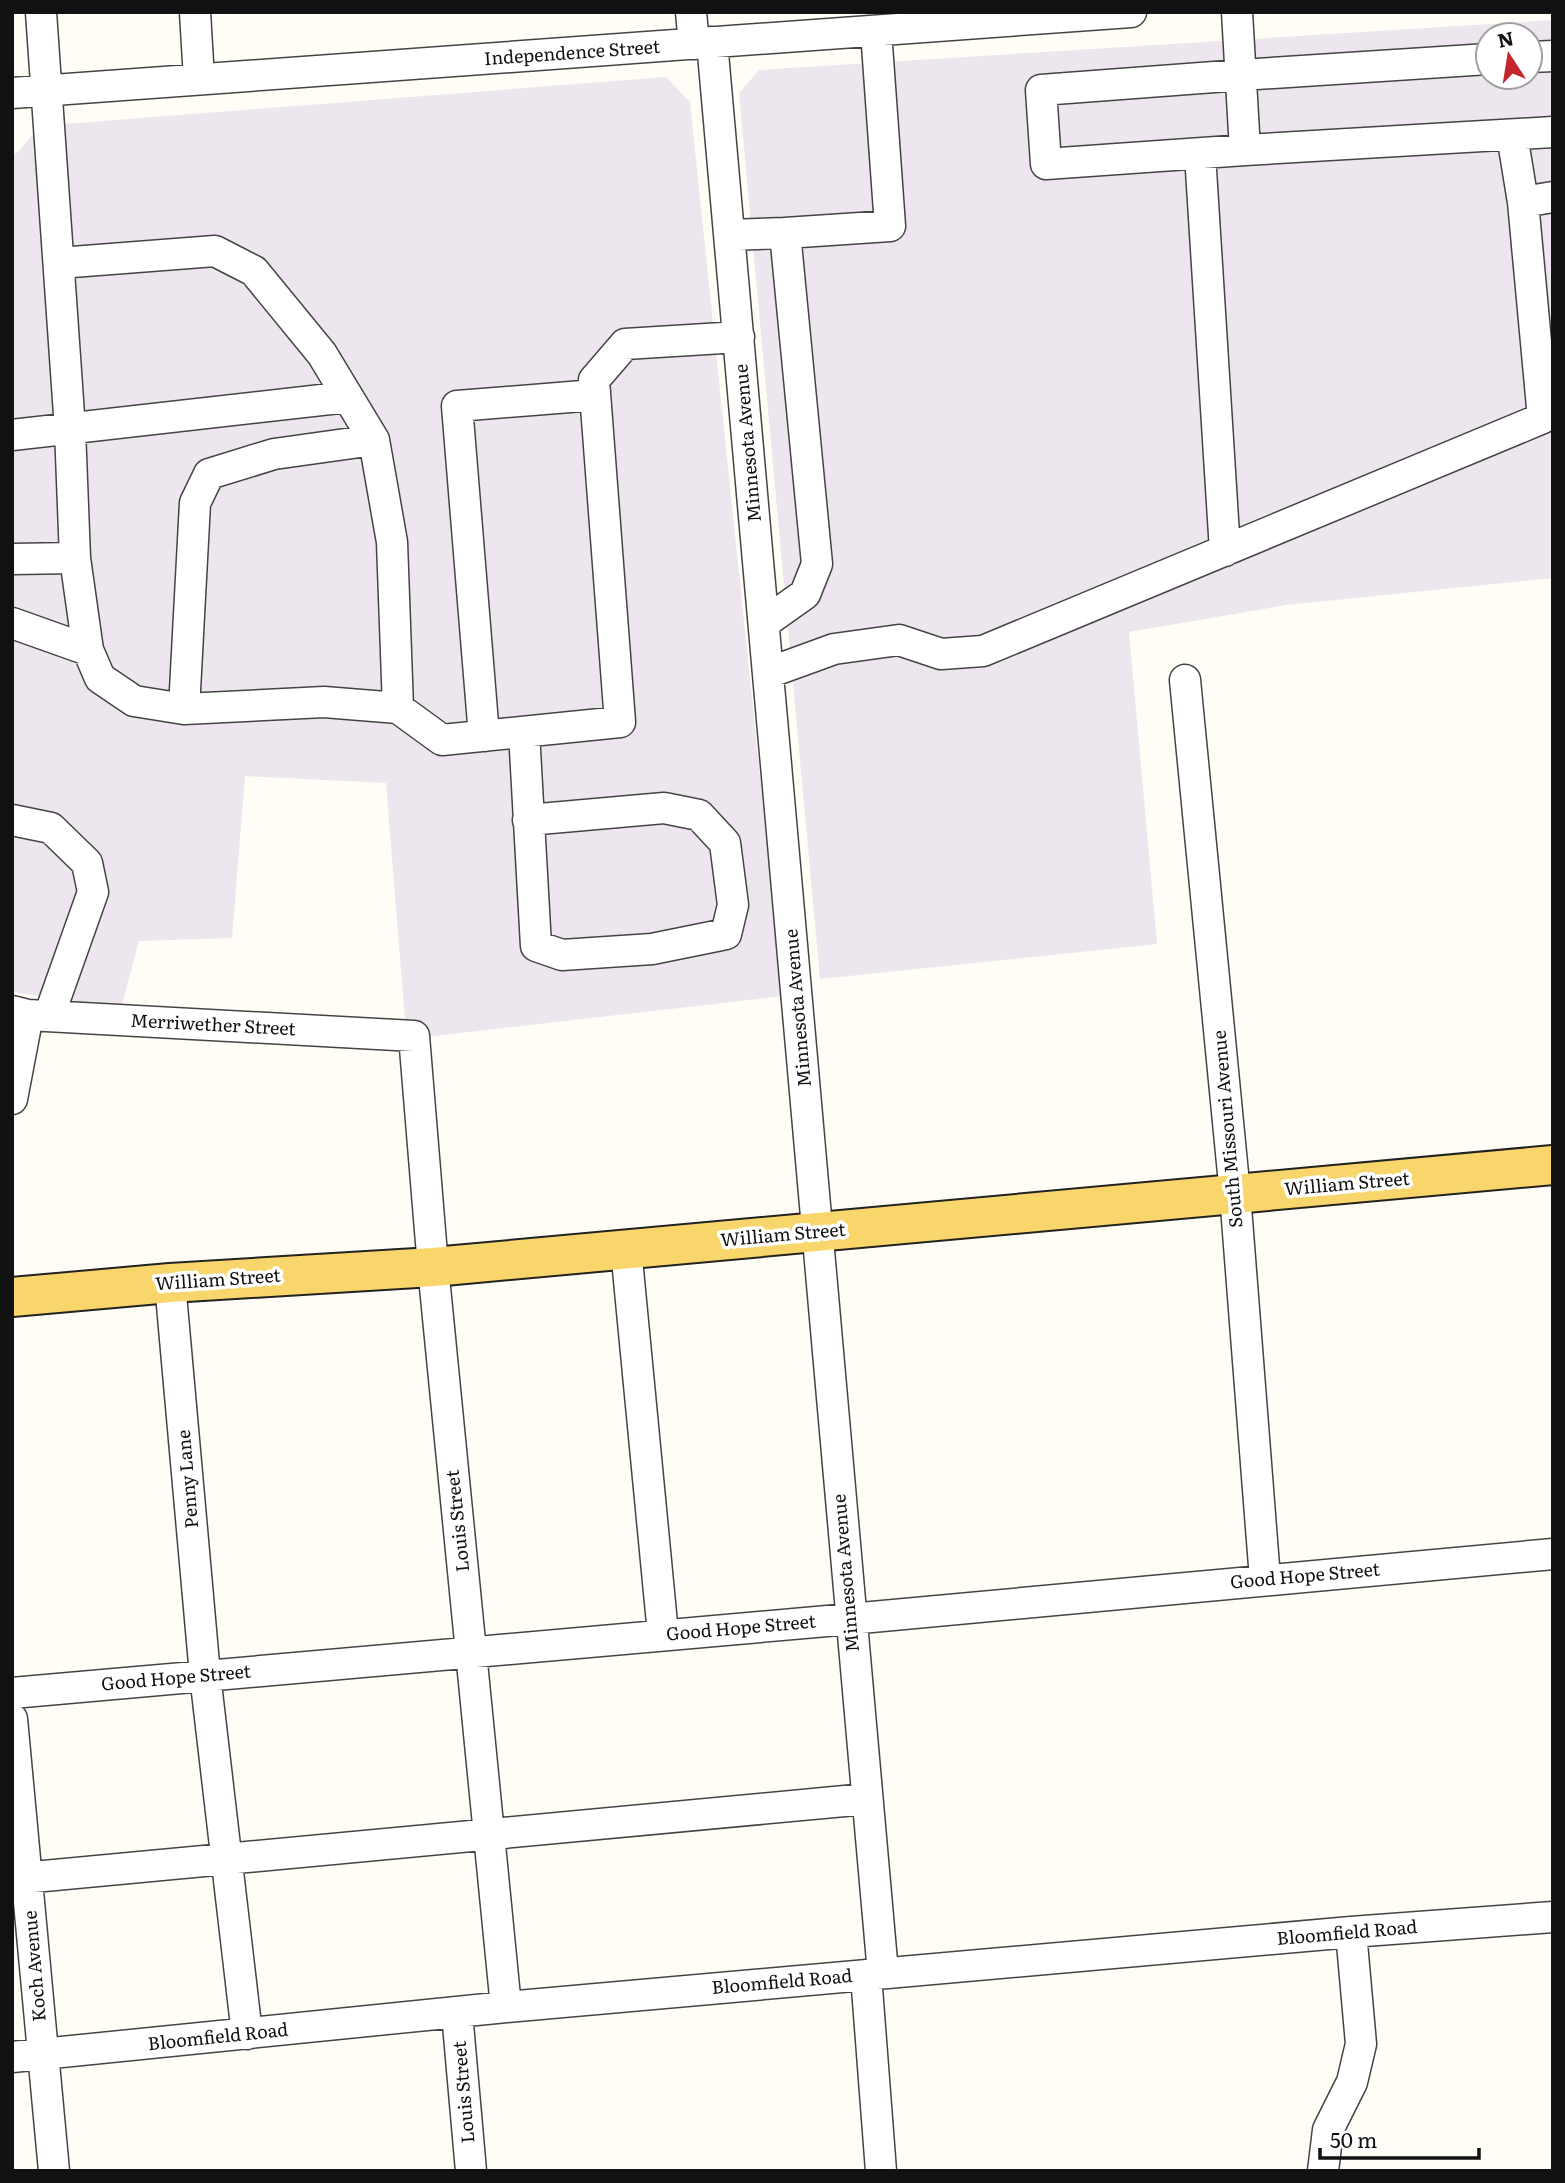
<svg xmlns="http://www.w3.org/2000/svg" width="1565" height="2183" font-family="Literata,serif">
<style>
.industrial{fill:#eee6ef;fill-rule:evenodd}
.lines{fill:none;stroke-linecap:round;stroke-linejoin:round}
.minor-casing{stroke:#444;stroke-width:33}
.major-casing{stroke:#222;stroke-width:42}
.minor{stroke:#fff;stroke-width:30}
.major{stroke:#f9d66b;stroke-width:38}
.labels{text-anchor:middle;stroke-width:7;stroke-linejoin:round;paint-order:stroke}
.street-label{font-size:18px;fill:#111;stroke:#fff}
</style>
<rect width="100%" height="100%" fill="#fffdf5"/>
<path class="industrial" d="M 1553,20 L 1553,578 L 1286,605 L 1129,632 L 1157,944 L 820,979 L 739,93 L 759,70 ZM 1488,35 L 1530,35 L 1530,77 L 1488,77 Z
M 666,77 L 690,102 L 783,996 L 426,1037 L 405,1020 L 386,783 L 245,776 L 232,938 L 139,941 L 121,1008 L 12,992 L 12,154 L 18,152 L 39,126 Z"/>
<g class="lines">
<defs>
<path id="minor" d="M 41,12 L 70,429 L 75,558 L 88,650 L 100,678 L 134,701 L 184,709 L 324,702 L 398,708 L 392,542 L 374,440 L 322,354 L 254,271 L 215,251 L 59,263
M 195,12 L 199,79
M 691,12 L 694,44
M 1237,12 L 1245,150 L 1553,132
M 712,42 L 883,1973
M 1530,57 L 1553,56
M 12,93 L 1131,12
M 1512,135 L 1523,202 L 1553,197
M 1245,150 L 1046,164 L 1041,90 L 1241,75 L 1488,59
M 1200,154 L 1225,551
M 785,233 L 890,226 L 876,31
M 730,235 L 785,233 L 817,564 L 805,594 L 764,623
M 12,435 L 348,397
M 12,559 L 75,558
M 12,623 L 88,650
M 768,673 L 834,649 L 899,640 L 941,654 L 983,651 L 1543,418 L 1523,202
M 1185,680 L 1235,1194 L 1265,1579
M 398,708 L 442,740 L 620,722 L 594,380 L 625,344 L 739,337
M 184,709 L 195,503 L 209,474 L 274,454 L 374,440
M 524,732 L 536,946 L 562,955 L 652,949 L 726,934 L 733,905 L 725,843 L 699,815 L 664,808 L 528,820
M 484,736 L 457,406 L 595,395
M 12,820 L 51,828 L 87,863 L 93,892 L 49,1016
M 12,1011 L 28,1015 L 414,1036 L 433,1267 L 506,2007
M 12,1099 L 28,1015
M 626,1249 L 663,1634
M 170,1283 L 205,1675 L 247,2034
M 12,1693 L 850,1619 L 1553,1554
M 12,1719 L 54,2171
M 12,1879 L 866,1799
M 866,1975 L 881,2171
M 457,2013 L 471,2171
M 12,2057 L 506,2007 L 1351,1932 L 1553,1917
M 1323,2171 L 1328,2130 L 1352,2082 L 1361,2044 L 1351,1932"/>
<path id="major" d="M 12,1297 L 170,1283 L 433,1267 L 1553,1165"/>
</defs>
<use href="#minor" class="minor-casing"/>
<use href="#major" class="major-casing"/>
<use href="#minor" class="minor"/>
<use href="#major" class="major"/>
</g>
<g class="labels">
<g class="street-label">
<text transform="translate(572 53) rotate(-4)" y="6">Independence Street</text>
<text transform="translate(748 443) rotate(-95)" y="6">Minnesota Avenue</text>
<text transform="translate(798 1008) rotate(-95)" y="6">Minnesota Avenue</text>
<text transform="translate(213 1025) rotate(3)" y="6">Merriwether Street</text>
<text transform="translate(1228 1129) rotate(-95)" y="6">South Missouri Avenue</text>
<text transform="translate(1347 1184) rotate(-5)" y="6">William Street</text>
<text transform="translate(783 1235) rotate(-5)" y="6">William Street</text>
<text transform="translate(218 1280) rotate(-4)" y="6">William Street</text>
<text transform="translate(188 1479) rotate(-95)" y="6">Penny Lane</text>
<text transform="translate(458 1521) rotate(-96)" y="6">Louis Street</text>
<text transform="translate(846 1573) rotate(-95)" y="6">Minnesota Avenue</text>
<text transform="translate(1305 1576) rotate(-5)" y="6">Good Hope Street</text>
<text transform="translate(741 1628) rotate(-5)" y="6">Good Hope Street</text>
<text transform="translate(176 1678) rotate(-5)" y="6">Good Hope Street</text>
<text transform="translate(1347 1933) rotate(-5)" y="6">Bloomfield Road</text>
<text transform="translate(35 1966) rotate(-95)" y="6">Koch Avenue</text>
<text transform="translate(782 1982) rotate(-5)" y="6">Bloomfield Road</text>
<text transform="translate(218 2037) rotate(-6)" y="6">Bloomfield Road</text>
<text transform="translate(464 2092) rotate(-95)" y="6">Louis Street</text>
</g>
</g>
<rect width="1565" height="2183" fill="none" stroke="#111111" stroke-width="28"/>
<g transform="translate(1509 56) rotate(348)"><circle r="33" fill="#ffffff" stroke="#a0a0a0" stroke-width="2"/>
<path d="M0-5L12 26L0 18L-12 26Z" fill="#c4262e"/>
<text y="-10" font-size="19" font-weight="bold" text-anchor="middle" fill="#111111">N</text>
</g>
<path d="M1320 2148v10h159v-10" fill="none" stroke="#111111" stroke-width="3.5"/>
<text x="1330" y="2148" font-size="21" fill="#111111" stroke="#ffffff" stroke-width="5" paint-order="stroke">50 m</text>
</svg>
